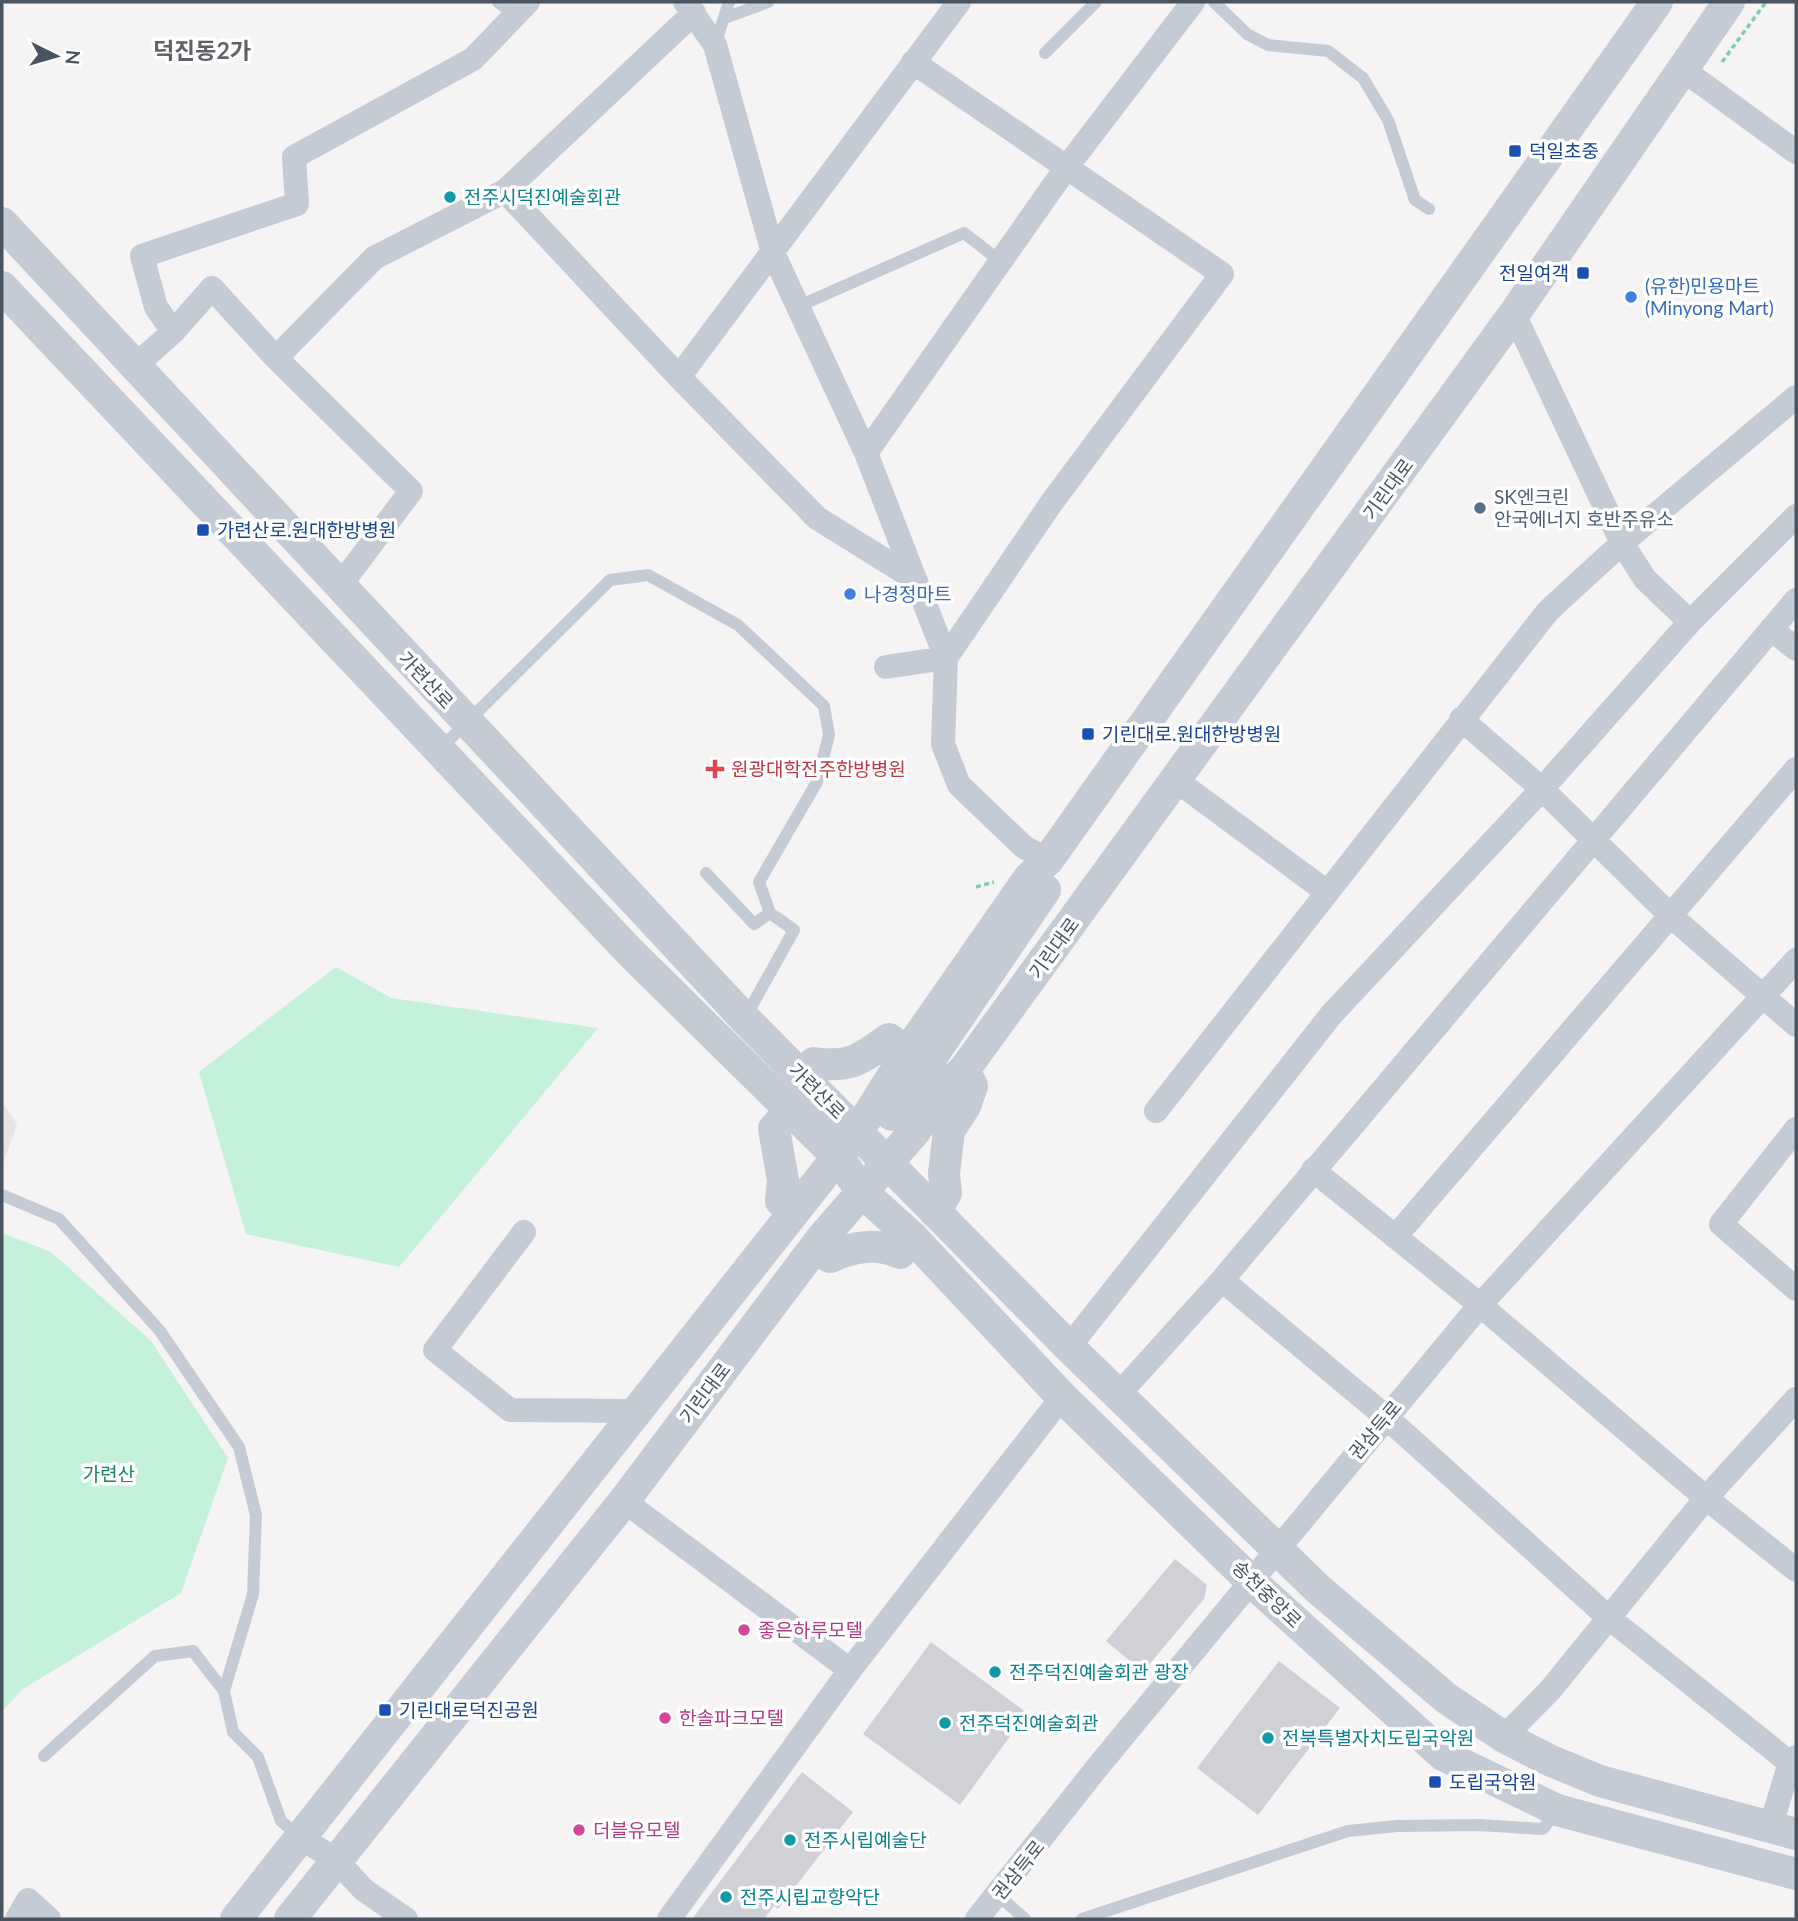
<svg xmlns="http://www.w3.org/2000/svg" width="1798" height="1921" font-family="Lato,'Noto Sans KR',sans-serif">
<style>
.education{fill:#e6e4e5}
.green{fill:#c3f1da}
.building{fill:#cfd1d7}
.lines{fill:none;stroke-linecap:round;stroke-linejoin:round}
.path{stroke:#7bcfaf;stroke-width:3.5;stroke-dasharray:5 3.5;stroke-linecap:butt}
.service{stroke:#c4cbd4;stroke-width:12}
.minor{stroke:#c4cbd4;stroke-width:24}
.tertiary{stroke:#c4cbd4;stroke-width:32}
.transit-dot{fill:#1a4fb4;stroke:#fff;stroke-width:2.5}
.culture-dot{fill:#0f9aa8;stroke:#fff;stroke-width:2.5}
.shop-dot{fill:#3f7fe0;stroke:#fff;stroke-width:2.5}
.service-dot{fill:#5c6f8a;stroke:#fff;stroke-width:2.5}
.health-dot{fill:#e0444e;stroke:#fff;stroke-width:2.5}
.hotel-dot{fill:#d1479c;stroke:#fff;stroke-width:2.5}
.labels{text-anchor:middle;stroke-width:7;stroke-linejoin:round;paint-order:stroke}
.transit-label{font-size:19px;fill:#164399;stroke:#fff;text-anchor:start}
.culture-label{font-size:19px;fill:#0d838f;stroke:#fff;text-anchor:start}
.shop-label{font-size:19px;fill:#366cbe;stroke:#fff;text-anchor:start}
.street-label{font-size:19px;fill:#4a5461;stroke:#fff}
.service-label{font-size:19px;fill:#4e5e75;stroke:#fff;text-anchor:start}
.health-label{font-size:19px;fill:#be3a42;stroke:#fff;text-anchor:start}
.park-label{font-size:19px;fill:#18855b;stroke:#fff}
.hotel-label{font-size:19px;fill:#b23c85;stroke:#fff;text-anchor:start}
.quarter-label{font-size:23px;font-weight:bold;fill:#5f6268;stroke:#fff}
</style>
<rect width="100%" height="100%" fill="#f5f3f3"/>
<path class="education" d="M 2,1102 L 17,1124 L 2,1166 Z"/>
<path class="green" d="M 336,967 L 391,998 L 598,1028 L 399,1267 L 246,1234 L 199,1072 Z
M 2,1233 L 51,1252 L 151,1341 L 228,1458 L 181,1593 L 23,1689 L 2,1711 Z"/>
<path class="building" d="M 1175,1559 L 1207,1585 L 1204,1599 L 1143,1672 L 1106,1641 Z
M 931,1642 L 1027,1713 L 960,1805 L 863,1734 Z
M 1279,1661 L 1340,1708 L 1258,1815 L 1197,1768 Z
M 802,1772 L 853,1812 L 778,1909 L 774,1906 L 764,1919 L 692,1919 Z"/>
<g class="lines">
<path class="path" d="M 1722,62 L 1766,2
M 976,887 L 994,882"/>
<path class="service" d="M 498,2 L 516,16
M 1214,2 L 1247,34 L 1268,45 L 1328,51 L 1363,78 L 1388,120 L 1415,200 L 1429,209
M 725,18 L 768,2
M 715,45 L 729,2
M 1045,53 L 1096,2
M 799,306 L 964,233 L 1000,261
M 438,751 L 610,580 L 648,575 L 738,625 L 824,706 L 829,735 L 817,782 L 759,882 L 770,913
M 706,873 L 754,924 L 770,913 L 794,930 L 745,1018
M 2,1195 L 59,1219 L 160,1331 L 239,1447 L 256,1515 L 253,1594 L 224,1691 L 233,1732 L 258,1757 L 281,1821 L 300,1837
M 44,1756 L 155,1656 L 193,1651 L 224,1691
M 998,1895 L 1025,1919
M 1082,1919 L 1348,1831 L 1397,1826 L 1479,1825 L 1543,1829 L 1557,1810"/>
<path class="minor" d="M 685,2 L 715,45 L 773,253 L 866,453 L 1066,168 L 1193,2
M 1682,69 L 1796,152
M 505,191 L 679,377 L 959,2
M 1514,314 L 1622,543 L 1645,579 L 1690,622
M 173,332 L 156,307 L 142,256 L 297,204 L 294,157 L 473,59 L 528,2
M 276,358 L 374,258 L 505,191 L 694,13
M 136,365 L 173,332 L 212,288 L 276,358 L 411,491 L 339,587
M 679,377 L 817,518 L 915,579 L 946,658 L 943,744 L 959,785 L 1024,847 L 1048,860
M 866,453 L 915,579
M 1771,629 L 1796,649
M 886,667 L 946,658 L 1052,502 L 1222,274 L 913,62
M 1461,719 L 1542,789 L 1672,917 L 1796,1025
M 1177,781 L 1327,892
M 1156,1111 L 1548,611 L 1622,543 L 1796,397
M 1796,1129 L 1721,1224 L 1796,1289
M 1313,1170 L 1480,1305 L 1706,1498 L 1796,1570
M 524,1232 L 435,1350 L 510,1410 L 637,1411
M 1395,1237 L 1796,769
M 1222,1280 L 1386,1417 L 1609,1618 L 1790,1763
M 1069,1347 L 1331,1015 L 1542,789 L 1690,622 L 1796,516
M 1119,1394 L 1222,1280 L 1796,600
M 624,1501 L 850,1670
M 1504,1737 L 1551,1689 L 1706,1498 L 1796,1399
M 1770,1828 L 1790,1763 L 1796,1757
M 301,1838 L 336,1860 L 364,1890 L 406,1919
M 17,1919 L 28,1900 L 49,1919
M 669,1919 L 850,1670 L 1062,1397
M 977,1919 L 1100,1764 L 1480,1305 L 1796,960"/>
<path class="tertiary" d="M 2,223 L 745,1019 L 1069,1347 L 1317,1588 L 1446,1698 L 1504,1737 L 1549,1760 L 1600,1781 L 1796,1834
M 2,287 L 630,952 L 838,1157 L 863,1193 L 912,1237 L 1062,1397 L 1252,1582 L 1443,1755 L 1557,1810 L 1796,1874
M 800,1074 L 814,1063 C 849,1068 860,1060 889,1039 L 907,1053
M 790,1110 L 774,1129 L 783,1180 L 781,1201 L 793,1211
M 892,1115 L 1045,890
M 935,1212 L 946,1193 L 944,1173 L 949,1131 L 965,1106 L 972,1086 L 964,1070
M 816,1248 L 830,1257 C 853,1247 876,1242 900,1253 L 912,1237
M 236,1919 L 858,1131 L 907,1053 L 1029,878 L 1048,860 L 1657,2
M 290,1919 L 624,1501 L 821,1239 L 915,1131 L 948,1084 L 964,1070 L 1514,314 L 1729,2"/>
</g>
<g class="transit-dot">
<rect x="1508" y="144" width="14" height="14" rx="3.5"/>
<rect x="1576" y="266" width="14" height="14" rx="3.5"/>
<rect x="196" y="523" width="14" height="14" rx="3.5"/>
<rect x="1081" y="727" width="14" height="14" rx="3.5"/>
<rect x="378" y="1703" width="14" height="14" rx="3.5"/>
<rect x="1428" y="1775" width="14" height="14" rx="3.5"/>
</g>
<g class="culture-dot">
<circle cx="450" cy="197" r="7"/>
<circle cx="995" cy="1672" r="7"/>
<circle cx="945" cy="1723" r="7"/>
<circle cx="1268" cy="1738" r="7"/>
<circle cx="790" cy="1840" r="7"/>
<circle cx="726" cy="1897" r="7"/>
</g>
<g class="shop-dot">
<circle cx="1631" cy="297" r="7"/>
<circle cx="850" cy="594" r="7"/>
</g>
<circle class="service-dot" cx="1480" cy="508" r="7"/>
<path class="health-dot" d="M711.5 758.5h7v7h7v7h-7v7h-7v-7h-7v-7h7z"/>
<g class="hotel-dot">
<circle cx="744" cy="1630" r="7"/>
<circle cx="665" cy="1718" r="7"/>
<circle cx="579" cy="1830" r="7"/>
</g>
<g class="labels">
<g class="transit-label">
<text x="1529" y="158">덕일초중</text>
<text x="1569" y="280" text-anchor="end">전일여객</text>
<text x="217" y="537">가련산로.원대한방병원</text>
<text x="1102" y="741">기린대로.원대한방병원</text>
<text x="399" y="1717">기린대로덕진공원</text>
<text x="1449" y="1789">도립국악원</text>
</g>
<g class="culture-label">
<text x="464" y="204">전주시덕진예술회관</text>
<text x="1009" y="1679">전주덕진예술회관 광장</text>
<text x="959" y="1730">전주덕진예술회관</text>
<text x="1282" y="1745">전북특별자치도립국악원</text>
<text x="804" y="1847">전주시립예술단</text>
<text x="740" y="1904">전주시립교향악단</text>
</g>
<g class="shop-label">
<text x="1645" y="293">(유한)민용마트<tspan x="1645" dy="22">(Minyong Mart)</tspan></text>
<text x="864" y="601">나경정마트</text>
</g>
<g class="street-label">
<text transform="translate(1388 489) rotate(-54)" y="7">기린대로</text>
<text transform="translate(426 680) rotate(47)" y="7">가련산로</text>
<text transform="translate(1054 948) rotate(-54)" y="7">기린대로</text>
<text transform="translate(817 1091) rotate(45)" y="7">가련산로</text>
<text transform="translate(705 1393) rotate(-53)" y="7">기린대로</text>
<text transform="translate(1375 1430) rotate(-50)" y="7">권삼득로</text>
<text transform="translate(1267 1594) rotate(44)" y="7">송천중앙로</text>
<text transform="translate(1018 1870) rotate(-51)" y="7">권삼득로</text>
</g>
<g class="service-label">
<text x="1494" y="504">SK엔크린<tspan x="1494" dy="22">안국에너지 호반주유소</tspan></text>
</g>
<g class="health-label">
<text x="731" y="776">원광대학전주한방병원</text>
</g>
<g class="park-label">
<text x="109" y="1481">가련산</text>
</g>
<g class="hotel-label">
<text x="758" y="1637">좋은하루모텔</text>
<text x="679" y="1725">한솔파크모텔</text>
<text x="593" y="1837">더블유모텔</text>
</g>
<g class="quarter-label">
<text x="202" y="59">덕진동2가</text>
</g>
</g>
<rect width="1798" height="1921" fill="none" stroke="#4a5461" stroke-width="7"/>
<g transform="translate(56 56) rotate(95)" stroke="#ffffff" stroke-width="5" paint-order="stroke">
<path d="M0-5L12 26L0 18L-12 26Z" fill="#4a5461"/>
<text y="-10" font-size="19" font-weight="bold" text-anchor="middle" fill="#4a5461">N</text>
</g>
</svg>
